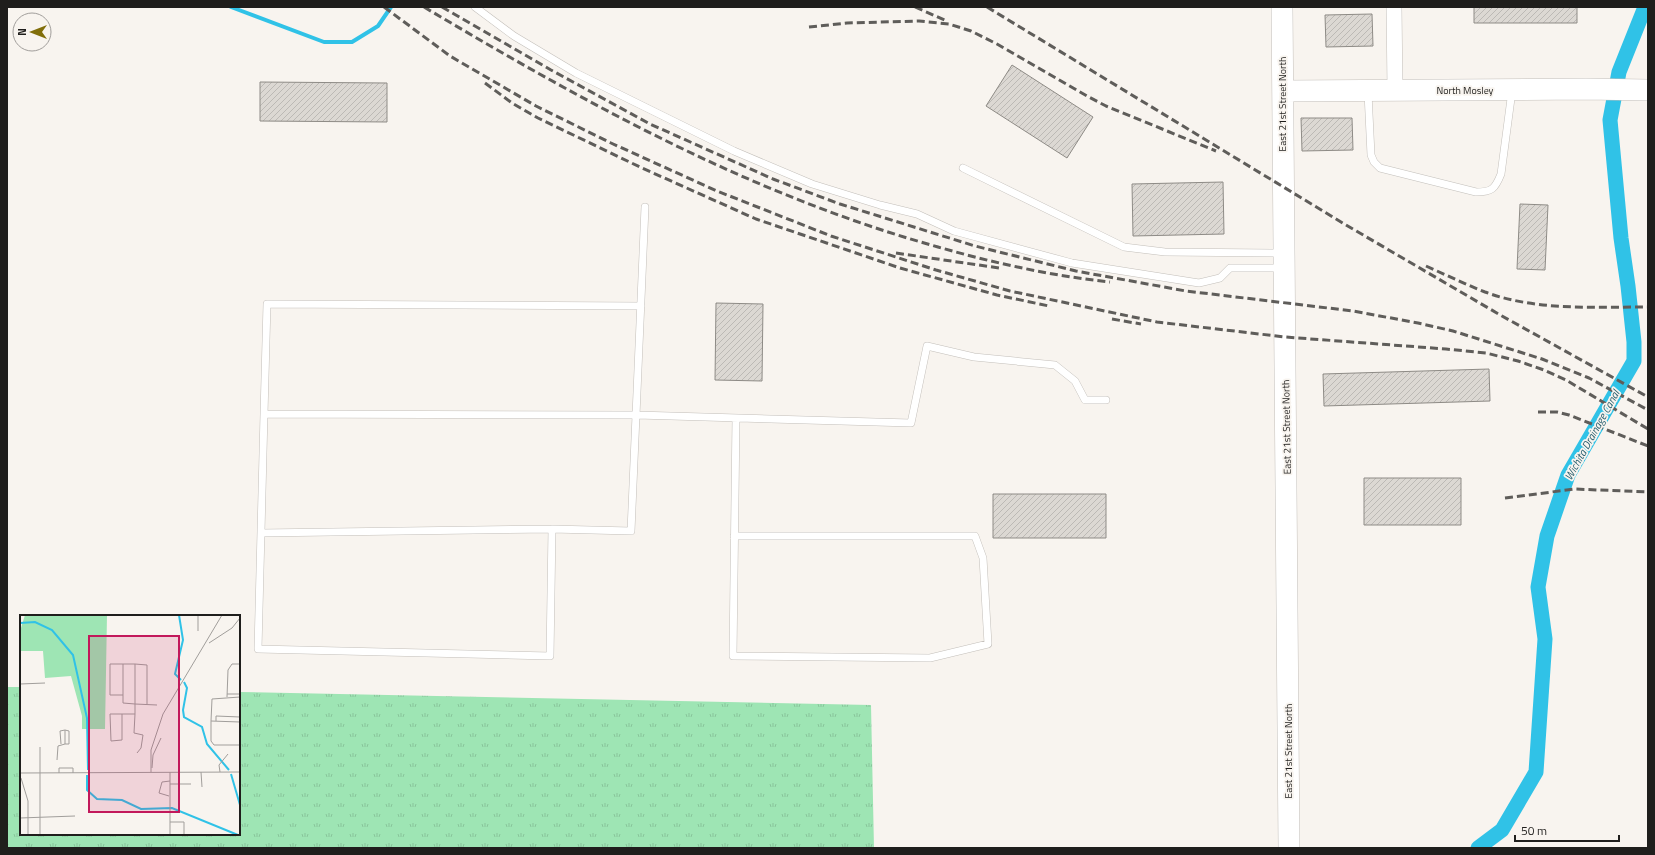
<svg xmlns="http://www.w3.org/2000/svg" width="1655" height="855" font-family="'Titillium Web',sans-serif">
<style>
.grass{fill:url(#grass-tufts)}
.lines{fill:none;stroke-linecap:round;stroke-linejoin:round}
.stream{stroke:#30c2e7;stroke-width:4}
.canal{stroke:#30c2e7;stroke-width:15}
.building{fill:url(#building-hatch);stroke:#8e8b86}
.lane-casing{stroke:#c3bfba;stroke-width:8}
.street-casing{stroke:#c3bfba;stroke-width:16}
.secondary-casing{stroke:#c3bfba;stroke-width:22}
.lane{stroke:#fff;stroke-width:7}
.street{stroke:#fff;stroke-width:15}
.secondary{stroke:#fff;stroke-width:21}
.rail{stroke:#5f5d5a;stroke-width:3;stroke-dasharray:8 4;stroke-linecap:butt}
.labels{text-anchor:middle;stroke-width:3.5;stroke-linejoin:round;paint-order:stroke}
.street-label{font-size:10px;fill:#1f1e1c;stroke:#f8f4ef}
.water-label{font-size:11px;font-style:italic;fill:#275e6e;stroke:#f8f4ef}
.inset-river{fill:none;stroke:#30c2e7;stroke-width:2}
.inset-road{fill:none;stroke:#a19e9b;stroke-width:1}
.view{fill:#c2185b;fill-opacity:0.15;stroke:#c2185b;stroke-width:2}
.inset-edge{fill:none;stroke:#1f1e1c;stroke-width:2}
</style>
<defs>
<pattern id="grass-tufts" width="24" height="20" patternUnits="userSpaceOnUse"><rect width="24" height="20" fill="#9ee5b4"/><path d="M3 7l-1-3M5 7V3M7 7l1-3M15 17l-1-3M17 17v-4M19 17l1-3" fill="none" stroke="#88c49a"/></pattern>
<pattern id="building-hatch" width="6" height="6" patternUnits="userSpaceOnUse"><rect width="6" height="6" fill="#dcd8d3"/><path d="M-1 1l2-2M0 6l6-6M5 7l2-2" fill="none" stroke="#bcb9b5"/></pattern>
</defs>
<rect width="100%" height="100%" fill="#f8f4ef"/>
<path class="grass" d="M 7,687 L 21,687 L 21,834 L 239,834 L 239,692 L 871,705 L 874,848 L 7,848 Z"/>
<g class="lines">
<path class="stream" d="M 231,7 L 324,42 L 352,42 L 378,26 L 391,7"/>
<path class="canal" d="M 1478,848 L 1502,830 L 1536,772 L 1545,639 L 1538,587 L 1547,536 L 1568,475 L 1634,361 L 1634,342 L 1628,286 L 1621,238 L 1610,120 L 1619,72 L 1645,7"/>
</g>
<path class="building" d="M 1474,7 L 1577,7 L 1577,23 L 1474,23 Z
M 1372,14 L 1373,46 L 1326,47 L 1325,15 Z
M 1012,65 L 1093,117 L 1067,158 L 986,106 Z
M 260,82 L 387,83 L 387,122 L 260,121 Z
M 1301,118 L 1352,118 L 1353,150 L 1302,151 Z
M 1223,182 L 1224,234 L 1133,236 L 1132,184 Z
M 1520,204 L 1548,205 L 1545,270 L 1517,269 Z
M 716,303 L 763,304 L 762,381 L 715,380 Z
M 1489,369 L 1490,401 L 1324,406 L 1323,374 Z
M 1364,478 L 1461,478 L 1461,525 L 1364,525 Z
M 993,494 L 1106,494 L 1106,538 L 993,538 Z"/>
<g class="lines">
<defs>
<path id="lane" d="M 475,7 L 514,36 L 576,73 L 734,151 L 812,184 L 880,205 L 917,214 L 954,231 L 1072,263 L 1199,283 L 1220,278 L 1230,268 L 1282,268
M 1368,93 L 1371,155 L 1374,162 L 1380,168 L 1476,192 C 1492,192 1495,189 1501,174 L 1512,91
M 963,168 L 1124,247 L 1165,252 L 1283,253
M 645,207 L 631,531 L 552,529 L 550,656 L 258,649 L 264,414 L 625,415 L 637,415 L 911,423 L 927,346 L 974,357 L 1055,365 L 1075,381 L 1085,400 L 1106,400
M 264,414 L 267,304 L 641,306
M 261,533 L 552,529
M 734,536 L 975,536 L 983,558 L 988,644 L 930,658 L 733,656 L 736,418"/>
<path id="street" d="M 1394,7 L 1395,90"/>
<path id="secondary" d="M 1282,7 L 1289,848
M 1283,91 L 1586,89 L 1648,90"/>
</defs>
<use href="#lane" class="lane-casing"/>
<use href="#street" class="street-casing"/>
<use href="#secondary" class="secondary-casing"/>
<use href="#lane" class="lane"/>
<use href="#street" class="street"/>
<use href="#secondary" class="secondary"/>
<path class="rail" d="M 384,7 L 450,56 L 536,106 L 611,143 L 717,191 L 831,236 L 936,270 L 1010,291 L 1157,322 L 1285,337 L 1446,349 L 1486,353 L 1518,361 L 1544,370 L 1566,380 L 1648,429
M 424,7 C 589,105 752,195 938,247 C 994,263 1052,276 1110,282
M 442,7 L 551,70 L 650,124 L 773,179 L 840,204 L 975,246 L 1076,271 L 1186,291 L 1353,311 L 1418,323 L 1453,331 L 1542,359 L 1589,378 L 1648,410
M 915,7 L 947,21
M 987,7 L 1346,225 L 1502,316 L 1648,397
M 809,27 L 847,23 L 919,21 L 949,24 L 971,31 L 997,44 L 1087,96 L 1106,106 L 1216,151
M 485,83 L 512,103 L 538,118 L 642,168 L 756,219 L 900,268 L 997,295 L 1049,306
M 896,253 L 999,268
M 1426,266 C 1446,275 1465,284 1485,292 C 1536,311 1594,307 1648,307
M 1112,319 L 1141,324
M 1538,412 L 1557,412 L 1569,415 L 1648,446
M 1505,498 L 1575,489 L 1648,492"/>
</g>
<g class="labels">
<g class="street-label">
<text x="1465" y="94">North Mosley</text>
<text transform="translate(1282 104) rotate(-90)" y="4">East 21st Street North</text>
<text transform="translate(1286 427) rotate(-91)" y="4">East 21st Street North</text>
<text transform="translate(1288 751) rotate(-90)" y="4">East 21st Street North</text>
</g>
<g class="water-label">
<text transform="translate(1592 435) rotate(-61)" y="4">Wichita Drainage Canal</text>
</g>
</g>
<g transform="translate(20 615)">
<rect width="220" height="220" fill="#f8f4ef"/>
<path d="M 5,0 L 87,0 L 85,114 L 62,114 L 62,101 L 51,61 L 25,63 L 23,36 L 0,36 L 1,13 Z" fill="#9ee5b4"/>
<path class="inset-river" d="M 159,0 L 163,25 L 155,59 L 161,65M 0,8 L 15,7 L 32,15 L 53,40 L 67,103 L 68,155M 164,67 L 167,73 L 163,95 L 164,102 L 182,112 L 187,129 L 209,155M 211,159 L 220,190M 67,160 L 67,175 L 77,184 L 102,185 L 121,194 L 152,193 L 218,220"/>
<path class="inset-road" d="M 178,0 L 178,16M 189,28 L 212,13 L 220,3M 103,49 L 103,80M 115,49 L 127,50 L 127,89M 0,69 L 25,68M 207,79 L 220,79M 207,82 L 208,55 L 212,49 L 220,49M 102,99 L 102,125 L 91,126 L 90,99 L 115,99M 191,106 L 192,84 L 220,82M 196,106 L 196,101 L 220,102M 220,107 L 191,106 L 191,126 L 194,130 L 220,130M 45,115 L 49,116 L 49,129 L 45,129M 20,132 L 20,220M 117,138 L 121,133 L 123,120 L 114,118 L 115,99 L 115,49 L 90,49 L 90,80 L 103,80 L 103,88 L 115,89 L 137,90M 37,145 L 38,131 L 45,129 L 45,115 L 40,116 L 41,129M 132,153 L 133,140 L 141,123M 131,157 L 131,135 L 143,99 L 202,0M 150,157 L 150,220M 181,157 L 182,172M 200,157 L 199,150 L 208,139M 0,158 L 220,157M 39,158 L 39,153 L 53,153 L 53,158M 1,163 L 8,186 L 8,220M 150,169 L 171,169M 149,181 L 139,178 L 142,167 L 150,166M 0,203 L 55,201M 150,207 L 164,207 L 164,220"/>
<path class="view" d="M 69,21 L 159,21 L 159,197 L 69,197 Z"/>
<rect width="220" height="220" class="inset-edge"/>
</g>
<rect width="1655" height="855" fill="none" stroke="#1f1e1c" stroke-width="16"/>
<g transform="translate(32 32) rotate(270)"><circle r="19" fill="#f8f4ef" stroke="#a19e9b"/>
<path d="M0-3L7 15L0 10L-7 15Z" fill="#816e0a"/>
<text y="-6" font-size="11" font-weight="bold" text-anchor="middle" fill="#1f1e1c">N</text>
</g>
<path d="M1515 835v6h104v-6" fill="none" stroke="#1f1e1c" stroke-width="2"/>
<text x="1521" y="835" font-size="12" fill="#1f1e1c" stroke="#f8f4ef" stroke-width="3" paint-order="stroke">50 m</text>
</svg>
